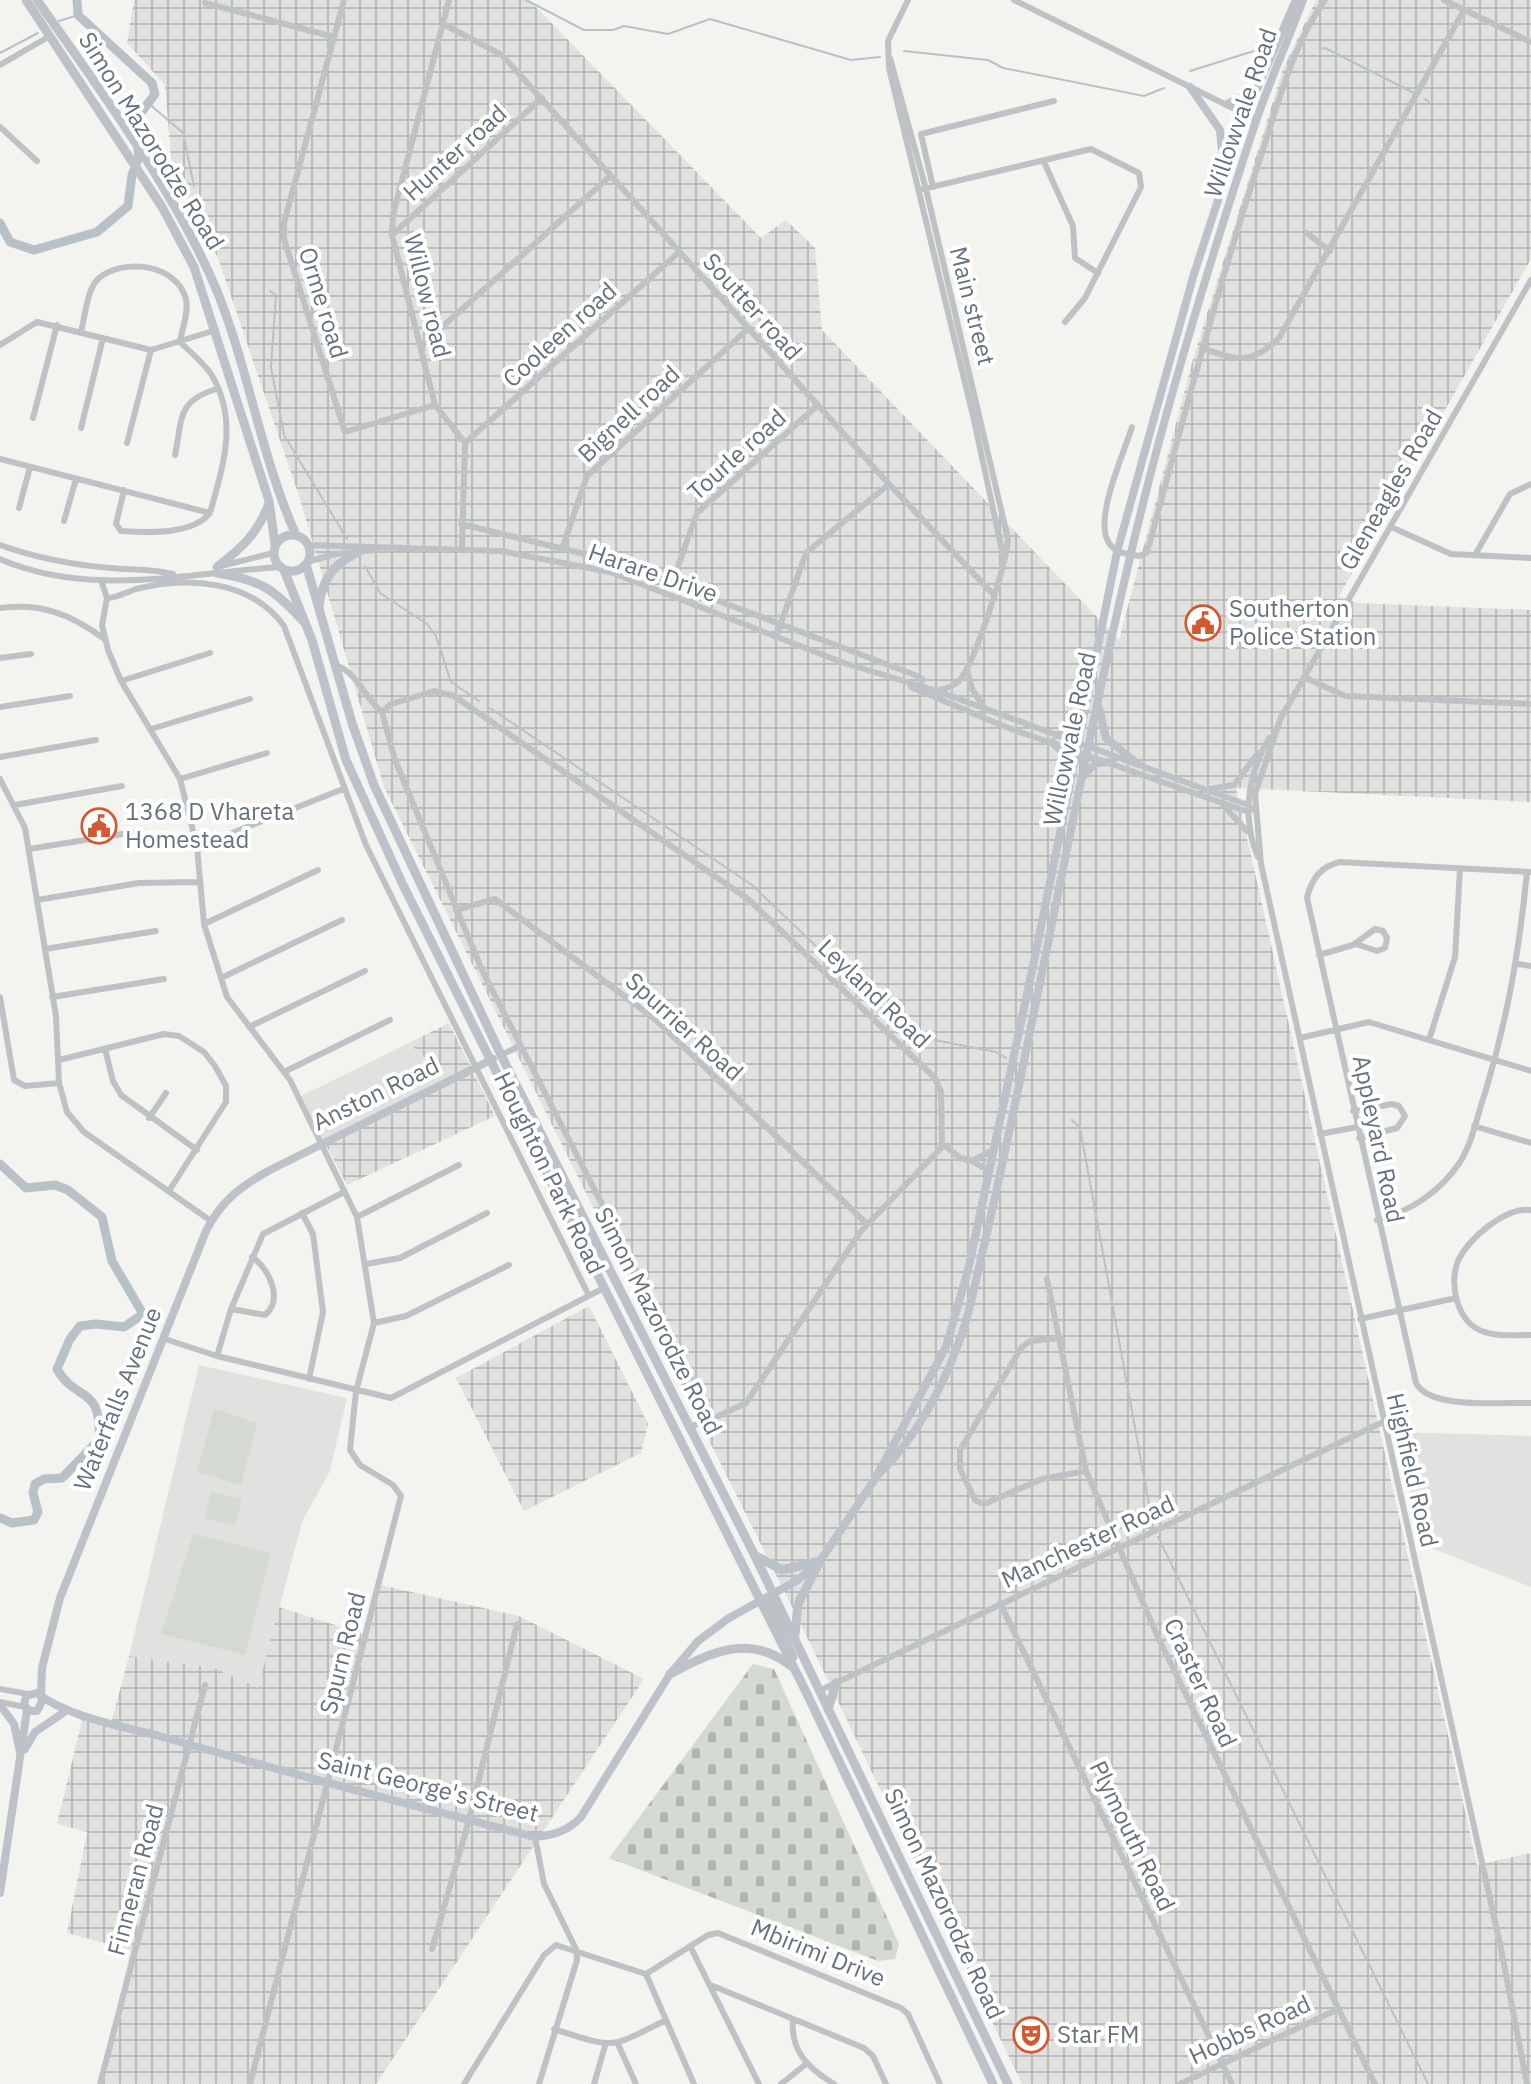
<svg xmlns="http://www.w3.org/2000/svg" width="1531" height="2084" font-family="'IBM Plex Sans',sans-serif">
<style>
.built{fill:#e1e2e0}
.industrial{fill:url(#industrial-grid)}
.cemetery{fill:url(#cemetery-stones)}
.pitch{fill:#d4dad1}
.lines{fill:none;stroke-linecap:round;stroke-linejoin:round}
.stream{stroke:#b8c2c6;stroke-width:2}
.river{stroke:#b8c2c6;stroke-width:9}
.minor{stroke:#bfc2c5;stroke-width:6}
.major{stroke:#bcc2c7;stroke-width:8}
.highway{stroke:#bcc2c7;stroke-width:9}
.labels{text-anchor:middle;stroke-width:8;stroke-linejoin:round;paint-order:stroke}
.street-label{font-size:24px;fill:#65727e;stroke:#fff}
.poi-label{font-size:24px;fill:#65727e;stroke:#fff;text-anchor:start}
</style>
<defs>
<pattern id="industrial-grid" width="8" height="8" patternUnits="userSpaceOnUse" patternTransform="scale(2)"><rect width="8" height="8" fill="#e1e2e0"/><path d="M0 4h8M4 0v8" fill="none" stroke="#babcbb"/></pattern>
<pattern id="cemetery-stones" width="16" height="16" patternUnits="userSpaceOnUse" patternTransform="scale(2)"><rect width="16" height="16" fill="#d4dad1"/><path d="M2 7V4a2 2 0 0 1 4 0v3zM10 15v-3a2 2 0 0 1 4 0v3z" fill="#b0b5af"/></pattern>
</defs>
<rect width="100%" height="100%" fill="#f3f3f0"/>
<path class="built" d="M 409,1043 L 447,1078 L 324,1141 L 301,1096 Z
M 199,1365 L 347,1398 L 330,1471 L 302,1522 L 258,1689 L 214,1668 L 129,1656 Z
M 1397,1432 L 1531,1436 L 1531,1587 L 1421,1544 Z"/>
<path class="industrial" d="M 134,0 L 529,0 L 761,238 L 786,220 L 815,248 L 822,330 L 1119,640 L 1193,359 L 1283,69 L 1316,0 L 1531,0 L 1531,259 L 1339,596 L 1357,603 L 1531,610 L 1531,802 L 1236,788 L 1477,1865 L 1531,1853 L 1531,2084 L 1022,2084 L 805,1633 L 384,787 L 300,499 L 218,258 L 172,170 L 165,85 L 127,43 Z
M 449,1023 L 495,1116 L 347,1185 L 324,1141 L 447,1078 L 409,1043 Z
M 589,1306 L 648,1424 L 641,1453 L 524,1511 L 456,1378 Z
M 376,1584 L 519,1616 L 644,1679 L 376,2084 L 99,2084 L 131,1950 L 67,1933 L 87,1832 L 57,1824 L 82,1720 L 110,1727 L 129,1656 L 214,1668 L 258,1688 L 279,1607 L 363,1634 Z"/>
<path class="cemetery" d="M 753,1664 L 774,1669 L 899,1944 L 895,1959 L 878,1961 L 609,1858 Z"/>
<path class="pitch" d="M 214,1409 L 257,1423 L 241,1485 L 197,1472 Z
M 210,1492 L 242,1499 L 236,1525 L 205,1519 Z
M 193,1534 L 271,1553 L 245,1655 L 161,1634 Z"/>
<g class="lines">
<path class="stream" d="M 526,0 L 584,30 L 613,30 L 624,26 L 668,34 L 710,19 L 851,60 L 880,57
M 59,21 L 78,15
M 1320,49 L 1325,48 L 1414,93
M 904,51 L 988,60 L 1003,68 L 1144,96 L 1164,88
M 0,53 L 38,33
M 1190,71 L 1254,51
M 1425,99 L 1429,102
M 147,102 L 183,133 L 194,186
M 270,291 L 276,295 L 271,367 L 284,435 L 347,539
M 365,566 L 380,593 L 427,624 L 436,636 L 451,682 L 479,701
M 490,708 L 752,885 L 909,1035 L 996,1052 L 1006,1058
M 1072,1120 L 1080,1128 L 1153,1526
M 1158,1537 L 1428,2084"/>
<path class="river" d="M 0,223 L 10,242 L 34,250 L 97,232 L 128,206 L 132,175 L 139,156 L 134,122 L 155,94 L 152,83 L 78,15 L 77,0
M 0,1164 L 26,1188 L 55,1185 L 68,1190 L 102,1217 L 112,1261 L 143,1314 L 124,1327 L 96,1324 L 80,1326 L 70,1339 L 57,1369 C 76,1403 102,1384 99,1440 L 62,1478 L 44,1479 L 35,1484 L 33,1493 L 38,1512 L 34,1520 L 12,1523 L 0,1518"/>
<path class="minor" d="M 344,0 L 284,223 L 284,239 L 345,432 L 435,405
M 449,0 L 393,215 L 392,235 L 435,405 L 465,443 L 462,549
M 908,0 L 888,41 L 889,68 L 974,420 L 1004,560
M 1014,0 L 1257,120
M 1444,0 L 1531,42
M 205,3 L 334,37
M 443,24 L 502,55 L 889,484 L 806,553 L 776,637
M 890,58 L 926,189 L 1008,539 C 1006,564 975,664 959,681 C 953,687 944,689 937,691
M 0,65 L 50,36
M 0,127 L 37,161
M 1044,162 L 1073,226 L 1075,258 L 1098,273
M 933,187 L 921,134 L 1054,101
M 923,189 L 1091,149 L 1139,173 L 1141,187 L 1085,298 L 1065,322
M 1307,233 L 1330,251
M 392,235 L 542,98
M 81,332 C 85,317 87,289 98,279 C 123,257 177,264 186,299 C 189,313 182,328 180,342 C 190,352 203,362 211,374 C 239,420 223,466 210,513 C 193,535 147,533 121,531 L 116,524 L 124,490
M 0,345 L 37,322 L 151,350 L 216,330
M 421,346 L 609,177
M 1202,348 C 1235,360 1251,366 1279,338 L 1464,10
M 33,418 L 57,325
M 1132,427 C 1124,453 1096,514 1107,539 C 1112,553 1126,554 1139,556 L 1146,553 L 1150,542 C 1184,415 1218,288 1259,162 C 1277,108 1291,47 1325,0
M 81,428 L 103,338
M 127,443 L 151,350
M 465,443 L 678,253
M 175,455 C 183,418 176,402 216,389
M 0,459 L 210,513
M 889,484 L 993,594
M 19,508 L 30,467
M 64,521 L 76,479
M 461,524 L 613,561 L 915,675 L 922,679 L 921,686
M 1391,527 L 1451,554 L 1531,558
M 0,545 C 34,557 75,565 111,568 C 132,570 152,569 173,574
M 308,545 L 500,551 L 610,572 L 844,663 L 937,691 L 1248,805 L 1254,810
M 563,546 L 587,476 L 749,328
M 1475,555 L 1510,494 L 1531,484
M 0,559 C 89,598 187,573 280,567
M 307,562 L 335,554 L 376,550
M 221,566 L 273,553
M 102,583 L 107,598 L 102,625 L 108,650 L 121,681 L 180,779 L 197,847 L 204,924 L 227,997 L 290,1080 L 357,1217 L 374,1323 L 356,1391 L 350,1450 L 360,1465 L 393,1485 L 401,1496 L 250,2084
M 672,583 L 697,513 L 818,405
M 107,598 C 118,598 126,592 136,589 C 188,576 251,580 284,626 L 366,845 L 589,1296
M 0,608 C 42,603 70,614 103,638
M 0,658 L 31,654
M 336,665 C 360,675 363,697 382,712
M 967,669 L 972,689 L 985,709
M 1304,677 L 1345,696 L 1531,704
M 121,681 L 210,653
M 911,687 L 1003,726 L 1248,812
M 434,691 L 454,696 L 748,899 L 935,1078 L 941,1092 L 942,1147 L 861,1231 L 746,1403 L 712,1419 L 482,970 L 395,760 L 382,712 L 391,704 Z
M 0,707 L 70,696
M 1281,717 L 1255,794 L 1261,864 L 1500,1944 L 1527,2084
M 1281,718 L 1531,280
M 151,729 L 250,699
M 0,757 L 96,740
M 0,779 L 25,828 L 56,1016 L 59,1083 L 67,1112 L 84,1132 L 211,1221
M 180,779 L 267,753
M 1209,789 L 1234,785 L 1258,753
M 15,805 L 122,786
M 1223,805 L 1247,831
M 197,847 L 343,789
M 29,849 L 135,832
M 1258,857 C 1241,817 1248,775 1269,738
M 1531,872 L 1340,862 C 1321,866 1311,880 1307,898 L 1416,1383 C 1430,1410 1502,1402 1531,1403
M 37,900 L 139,883 L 198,882
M 456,910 L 495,899 L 656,1020 L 867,1224
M 204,924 L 318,870
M 45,949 L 156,931
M 1319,955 L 1353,945 L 1375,929 L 1383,931 L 1387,938 L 1385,948 L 1377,951 L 1356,944
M 1518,964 L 1531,966
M 221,978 L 342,920
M 0,997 L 14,1080 L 25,1086 L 59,1083
M 52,997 L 164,979
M 249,1027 L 365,971
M 1300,1038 L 1369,1022 L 1531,1071
M 1429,1040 L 1455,957 L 1460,869
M 105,1049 L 113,1081 L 121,1095 L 197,1150
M 501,1055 L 520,1046
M 59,1060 L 164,1034 L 179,1036 L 204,1052 L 215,1066 L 226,1086 L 226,1102 L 169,1191
M 284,1072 L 390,1020
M 1353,1111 L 1392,1104 L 1399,1106 L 1405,1116 L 1397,1128 L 1359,1138
M 149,1118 L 166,1093
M 1474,1126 L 1531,1143
M 1320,1134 L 1357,1127
M 943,1144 L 960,1158 L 972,1161 L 993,1150
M 972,1161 L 989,1171
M 1531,1210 C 1506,1206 1468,1239 1458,1261 C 1449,1284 1457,1322 1482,1331 C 1496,1337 1516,1335 1531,1335
M 302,1213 L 313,1234 L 323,1312 L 309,1379
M 357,1217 L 459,1165
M 1377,1220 C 1410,1212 1441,1191 1460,1162 C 1473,1141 1477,1116 1485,1093 C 1508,1016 1519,952 1527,872
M 366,1264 L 400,1258 L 487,1213
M 1047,1279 L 1086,1471 L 1157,1635 L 1375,2084
M 231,1309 L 265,1315 C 284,1300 269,1268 252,1257
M 1360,1319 L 1456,1298
M 374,1323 L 406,1316 L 509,1265
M 1061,1338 L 1030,1341 L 1021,1348 L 960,1450 L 960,1469 L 975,1500 L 984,1504 L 1042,1479 L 1086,1471
M 165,1339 L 217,1356 L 391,1398 L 604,1288
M 217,1356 L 231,1309 L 263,1234 L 344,1192
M 689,1427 L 712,1419
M 1000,1603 L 1232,2084
M 0,1689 L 28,1694
M 819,1691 L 1383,1422
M 0,1702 L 25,1707
M 535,1837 L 544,1884 L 576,1949 L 577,1960 L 539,2084
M 690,1946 L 759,2084
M 432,1949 L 469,1820 L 517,1624
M 646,1974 L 708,1935 L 718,1933 L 901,2008 L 908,2014 L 940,2084
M 646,1974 L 694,2084
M 713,1986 L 864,2048 L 873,2056 L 886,2084
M 793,2019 C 790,2051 808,2068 834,2084
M 554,2029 C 616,2049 608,2049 666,2020
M 618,2044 L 636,2084
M 100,2084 L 205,1685
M 464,2084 L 544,1955 L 556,1945 L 646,1974
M 594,2084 L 605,2046
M 781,2084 L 806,2064
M 1180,2084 L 1336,2010"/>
<path class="major" d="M 1190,87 L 1220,130 L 1224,171
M 1227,104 L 1255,91
M 1099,708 L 1106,738 L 1138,764
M 1057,735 L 1069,733 L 1080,723
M 1052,742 L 1064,753 L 1070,767
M 1083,776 L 1096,763 L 1112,762
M 878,1475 C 921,1433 952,1371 968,1314 C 1029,1062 1071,806 1131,553 C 1165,408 1209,263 1256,121 C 1270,80 1288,41 1303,0
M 41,1697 L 42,1668 L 60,1598 L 206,1231 C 221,1201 241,1186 270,1170 L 493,1059
M 43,1699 L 37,1711 L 30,1711 L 24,1705 L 26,1696 L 37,1693 C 69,1718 123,1726 163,1737 C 286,1773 411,1805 535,1837 C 554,1835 568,1831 581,1817 L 670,1674 L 698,1641 L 729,1618 L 798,1580 L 820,1561 L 875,1479 L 946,1347 L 968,1270 L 1033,966 L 1117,552 L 1193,277 L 1246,114 L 1296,0
M 0,1705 L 14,1724 L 20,1752
M 25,1749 L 35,1732 L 63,1713
M 0,1893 L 27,1710"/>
<path class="highway" d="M 26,0 L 162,207 L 194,267 L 269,501 L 275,545
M 37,0 C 98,86 177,195 217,291 C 249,370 261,457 296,535
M274 553a18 18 0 1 1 36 0a18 18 0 1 1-36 0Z
M 306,564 L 352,723 L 374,785 L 501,1055 L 754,1554 L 1008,2084
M 217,567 C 242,548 258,533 269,503
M 284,570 L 312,640 L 346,760 L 403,885 L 808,1696 L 993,2084
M 217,573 C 261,580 274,589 304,622
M 319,607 C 322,578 333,565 358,552
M 756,1556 L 782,1570 L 820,1561
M 766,1598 L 793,1657
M 795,1635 L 798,1604 L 820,1561
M 670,1674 C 711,1652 750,1633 791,1666
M 828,1710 L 836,1683"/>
</g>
<defs>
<symbol id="civic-ring" viewBox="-11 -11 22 22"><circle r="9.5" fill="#fff" stroke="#d15a32" stroke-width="1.5"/><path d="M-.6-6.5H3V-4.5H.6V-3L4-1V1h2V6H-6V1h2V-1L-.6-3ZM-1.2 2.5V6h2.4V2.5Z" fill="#d15a32"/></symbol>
<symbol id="theatre-ring" viewBox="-11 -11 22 22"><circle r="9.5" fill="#fff" stroke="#d15a32" stroke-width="1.5"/><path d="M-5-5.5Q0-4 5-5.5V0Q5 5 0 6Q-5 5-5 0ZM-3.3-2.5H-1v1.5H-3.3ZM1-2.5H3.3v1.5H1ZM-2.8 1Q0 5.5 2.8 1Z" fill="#d15a32"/></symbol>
</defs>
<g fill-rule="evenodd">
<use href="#civic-ring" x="1183" y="603" width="40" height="40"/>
<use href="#civic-ring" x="79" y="806" width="40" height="40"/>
<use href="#theatre-ring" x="1011" y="2015" width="40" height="40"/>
</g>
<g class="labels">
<g class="street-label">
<text transform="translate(1241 113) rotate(-71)" y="8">Willowvale Road</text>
<text transform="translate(151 141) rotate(58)" y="8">Simon Mazorodze Road</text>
<text transform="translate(455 153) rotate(-42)" y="8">Hunter road</text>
<text transform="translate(427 296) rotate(76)" y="8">Willow road</text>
<text transform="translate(323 303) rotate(73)" y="8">Orme road</text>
<text transform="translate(972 306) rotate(76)" y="8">Main street</text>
<text transform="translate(752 307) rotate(48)" y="8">Soutter road</text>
<text transform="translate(560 335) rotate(-42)" y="8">Cooleen road</text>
<text transform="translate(629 414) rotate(-43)" y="8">Bignell road</text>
<text transform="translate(737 455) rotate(-42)" y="8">Tourle road</text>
<text transform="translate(1391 490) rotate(-60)" y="8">Gleneagles Road</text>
<text transform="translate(653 573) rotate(19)" y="8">Harare Drive</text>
<text transform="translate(1070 739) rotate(-78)" y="8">Willowvale Road</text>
<text transform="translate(874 994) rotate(44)" y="8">Leyland Road</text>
<text transform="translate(684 1027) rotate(42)" y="8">Spurrier Road</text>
<text transform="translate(376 1094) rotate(-26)" y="8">Anston Road</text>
<text transform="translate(1378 1139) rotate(78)" y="8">Appleyard Road</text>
<text transform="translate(549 1173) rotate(64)" y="8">Houghton Park Road</text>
<text transform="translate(658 1321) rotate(63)" y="8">Simon Mazorodze Road</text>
<text transform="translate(118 1399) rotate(-68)" y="8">Waterfalls Avenue</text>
<text transform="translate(1412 1470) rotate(77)" y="8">Highfield Road</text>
<text transform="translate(1088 1542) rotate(-25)" y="8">Manchester Road</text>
<text transform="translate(343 1653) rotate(-76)" y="8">Spurn Road</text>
<text transform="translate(1200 1683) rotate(65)" y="8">Craster Road</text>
<text transform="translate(428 1787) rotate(14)" y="8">Saint George's Street</text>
<text transform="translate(1132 1836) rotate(64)" y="8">Plymouth Road</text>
<text transform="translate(136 1880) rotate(-75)" y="8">Finneran Road</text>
<text transform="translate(944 1904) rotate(65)" y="8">Simon Mazorodze Road</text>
<text transform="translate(818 1953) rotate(22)" y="8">Mbirimi Drive</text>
<text transform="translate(1250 2030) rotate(-25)" y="8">Hobbs Road</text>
</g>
<g class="poi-label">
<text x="1229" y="617">Southerton<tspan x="1229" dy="28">Police Station</tspan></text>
<text x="125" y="820">1368 D Vhareta<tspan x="125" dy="28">Homestead</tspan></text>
<text x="1057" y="2043">Star FM</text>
</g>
</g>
</svg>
